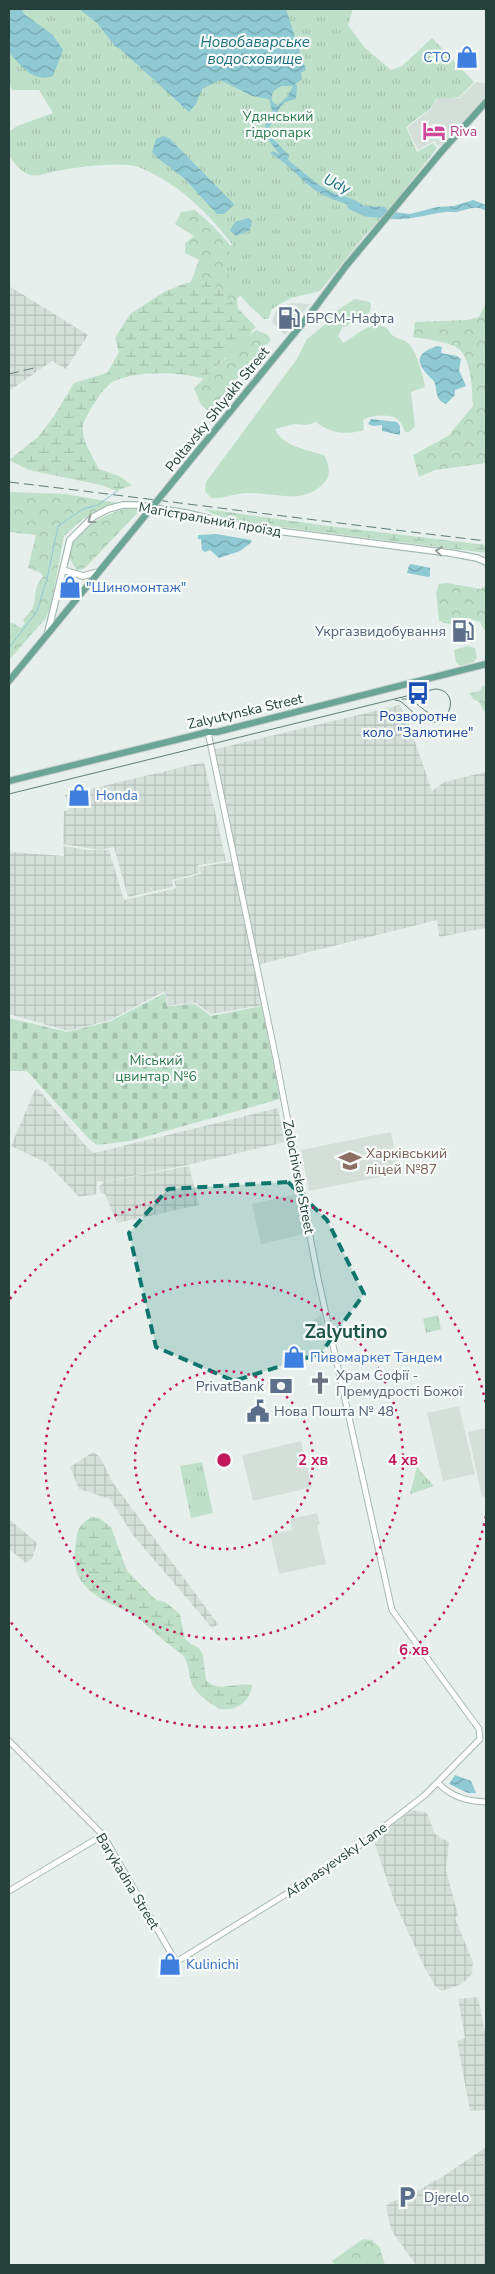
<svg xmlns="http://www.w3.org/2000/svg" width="495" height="2274" font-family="'Nunito Sans',sans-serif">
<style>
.built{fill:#d4dfda}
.industrial{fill:url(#industrial-grid)}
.grass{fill:#bfe0c8}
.forest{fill:url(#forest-crowns)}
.wetland{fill:url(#wetland-marsh)}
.cemetery{fill:url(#cemetery-stones)}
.park{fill:url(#park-tufts)}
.water{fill:url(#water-waves);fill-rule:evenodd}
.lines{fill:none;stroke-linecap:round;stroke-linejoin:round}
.stream{stroke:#8ec9d4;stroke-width:1}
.river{stroke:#8ec9d4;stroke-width:7}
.tertiary-casing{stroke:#a8b8b2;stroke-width:7}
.secondary-casing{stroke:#a4bbb3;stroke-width:8}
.primary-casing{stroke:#c2cac8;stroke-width:8}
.tertiary{stroke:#fff;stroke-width:5}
.secondary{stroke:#fff;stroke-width:5.5}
.primary{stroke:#6aa596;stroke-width:6}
.tram{stroke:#5f7d75;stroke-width:1}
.rail{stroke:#5f7d75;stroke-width:1;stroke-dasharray:10 5;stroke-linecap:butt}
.primary-bridge-casing{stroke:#c2cac8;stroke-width:8;stroke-linecap:butt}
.primary-bridge{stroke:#6aa596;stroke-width:6}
.oneway{stroke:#92a09c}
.marked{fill:#0f766e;fill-opacity:0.2;stroke:#0f766e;stroke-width:4;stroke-dasharray:10 6;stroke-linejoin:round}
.ring{fill:none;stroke:#c2185b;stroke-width:2.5;stroke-dasharray:2.5 5}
.labels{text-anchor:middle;stroke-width:4.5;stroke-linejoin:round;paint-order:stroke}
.shop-label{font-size:14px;fill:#366cbe;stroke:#f7fbf9;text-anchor:start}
.park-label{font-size:14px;fill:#2d7a4b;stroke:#f7fbf9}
.hotel-label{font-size:14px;fill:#b23c85;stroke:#f7fbf9;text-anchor:start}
.service-label{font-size:14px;fill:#4e5e75;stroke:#f7fbf9;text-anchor:start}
.street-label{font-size:14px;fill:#24423a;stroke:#f7fbf9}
.transit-label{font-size:14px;fill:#164399;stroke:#f7fbf9}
.education-label{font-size:14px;fill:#785e54;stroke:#f7fbf9;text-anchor:start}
.worship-label{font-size:14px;fill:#5b616d;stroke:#f7fbf9;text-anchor:start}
.water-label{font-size:15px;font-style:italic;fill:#1c6f80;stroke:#f7fbf9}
.district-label{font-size:19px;font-weight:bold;fill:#1f5548;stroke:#f7fbf9}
.centre{fill:#c2185b;stroke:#f7fbf9;stroke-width:2.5}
.ring-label{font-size:15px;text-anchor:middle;font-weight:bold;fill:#c2185b;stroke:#f7fbf9;stroke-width:4.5;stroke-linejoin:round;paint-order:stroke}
</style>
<defs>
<pattern id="industrial-grid" width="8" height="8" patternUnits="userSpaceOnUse" patternTransform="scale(1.25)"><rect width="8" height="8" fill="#d4dfda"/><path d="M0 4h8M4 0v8" fill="none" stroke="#b6c1bc"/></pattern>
<pattern id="forest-crowns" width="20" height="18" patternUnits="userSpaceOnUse" patternTransform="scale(1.25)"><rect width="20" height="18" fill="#bfe0c8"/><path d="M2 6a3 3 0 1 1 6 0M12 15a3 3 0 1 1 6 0" fill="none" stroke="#a4c1ad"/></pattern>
<pattern id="wetland-marsh" width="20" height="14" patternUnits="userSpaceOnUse" patternTransform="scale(1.25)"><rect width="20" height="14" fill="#bfe0c8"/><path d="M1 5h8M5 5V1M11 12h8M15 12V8" fill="none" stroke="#a4c1ad"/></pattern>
<pattern id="cemetery-stones" width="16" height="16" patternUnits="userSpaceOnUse" patternTransform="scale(1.25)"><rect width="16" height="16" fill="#bfe0c8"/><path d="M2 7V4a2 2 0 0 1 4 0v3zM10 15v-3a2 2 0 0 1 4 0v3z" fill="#a4c1ad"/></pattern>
<pattern id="park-tufts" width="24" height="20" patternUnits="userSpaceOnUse" patternTransform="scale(1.25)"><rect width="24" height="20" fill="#bfe0c8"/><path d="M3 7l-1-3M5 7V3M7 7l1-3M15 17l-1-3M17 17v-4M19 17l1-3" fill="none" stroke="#a4c1ad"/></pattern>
<pattern id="water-waves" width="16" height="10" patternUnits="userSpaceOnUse" patternTransform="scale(1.25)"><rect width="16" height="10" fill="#8ec9d4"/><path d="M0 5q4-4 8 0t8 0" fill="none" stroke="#74a5ad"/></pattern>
</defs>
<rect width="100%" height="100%" fill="#e6efeb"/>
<path class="built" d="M 476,82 L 486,83 L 486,96 L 442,145 L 438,146 L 434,141 L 418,150 L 407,128 L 431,109 L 436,100 L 444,96 L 459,98 Z
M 291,303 L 310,304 L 285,335 L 272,322 L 276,311 Z
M 391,1132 L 399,1173 L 309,1191 L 301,1150 Z
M 296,1194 L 305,1234 L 261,1244 L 252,1204 Z
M 321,1315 L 324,1330 L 321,1335 L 311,1340 L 309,1337 L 316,1327 L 314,1320 Z
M 459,1406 L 475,1474 L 443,1481 L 427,1413 Z
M 486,1428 L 486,1496 L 482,1497 L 468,1432 Z
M 301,1441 L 312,1487 L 253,1501 L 242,1455 Z
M 317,1513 L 320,1524 L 317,1525 L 326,1564 L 279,1574 L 270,1535 L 292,1530 L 290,1519 Z"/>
<path class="industrial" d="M 9,286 L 88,335 L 66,369 L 52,361 L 9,391 Z
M 400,705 L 407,719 L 432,791 L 444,782 L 486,772 L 486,928 L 439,937 L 437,920 L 257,965 L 264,1004 L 258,1006 L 211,1014 L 196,1003 L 168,1005 L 165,991 L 110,1020 L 68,1031 L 9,1014 L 9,852 L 64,856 L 63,846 L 87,850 L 109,850 L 124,900 L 174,889 L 176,888 L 174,881 L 201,874 L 199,867 L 235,861 L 212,750 Z
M 204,762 L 226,861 L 198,865 L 199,873 L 172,880 L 173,887 L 128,897 L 114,847 L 100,850 L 63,844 L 64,811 L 69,810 L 65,795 Z
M 38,1089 L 85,1145 L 94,1153 L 278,1108 L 285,1142 L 187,1165 L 103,1182 L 97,1181 L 96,1194 L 79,1197 L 47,1163 L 11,1146 L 35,1090 Z
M 189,1166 L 199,1205 L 117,1223 L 105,1194 L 101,1194 L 99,1187 L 104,1182 Z
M 93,1452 L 100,1457 L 113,1483 L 218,1624 L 212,1628 L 133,1535 L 110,1499 L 79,1489 L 70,1467 Z
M 9,1519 L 37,1543 L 32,1559 L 26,1563 L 9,1549 Z
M 412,1810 L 427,1813 L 435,1834 L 449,1842 L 446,1870 L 458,1915 L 455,1918 L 473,1962 L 472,1974 L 462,1984 L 442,1991 L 435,1986 L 423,1964 L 394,1901 L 375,1844 L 383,1832 Z
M 478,1997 L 486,2038 L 486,2110 L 470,2111 L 457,2041 L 465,2038 L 458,1999 Z
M 486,2147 L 486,2163 L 484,2165 L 486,2167 L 486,2265 L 416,2265 L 391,2230 L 386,2206 L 391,2202 L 407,2197 L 445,2175 Z"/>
<path class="grass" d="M 355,299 L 370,302 L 371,307 L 369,313 L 342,328 L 338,336 L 343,343 C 355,337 365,324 380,326 C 387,326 388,330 392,335 C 397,339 404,339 409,344 C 416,351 424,377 425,387 L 411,392 L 415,426 L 409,432 L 405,432 C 403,427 401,421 396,418 C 388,414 371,415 363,420 L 364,430 C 347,435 331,434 316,422 L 307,425 L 294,424 L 275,429 C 282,446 307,450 324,455 C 329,465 332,474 324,483 C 304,505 275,493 250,493 C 236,492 225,499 211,498 L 205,491 L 206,482 L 297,359 L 307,339 L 328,322 L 333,313 Z
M 468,646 L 475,648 L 477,658 L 474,662 L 460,666 L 456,662 L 454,650 Z"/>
<path class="forest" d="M 195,210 L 213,226 L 236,252 L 246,288 L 237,299 L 238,313 L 252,332 L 249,336 L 256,330 L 268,335 L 271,340 L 209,411 L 201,405 L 194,388 L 227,357 L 219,354 L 189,287 L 199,260 L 185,253 L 185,243 L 194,236 L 175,224 L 181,212 Z
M 486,303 L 486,463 L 435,470 L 419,477 L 413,455 L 448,436 L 473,406 C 472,390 472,361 459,349 C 451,342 424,339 413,337 L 415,322 L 467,320 L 479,317 Z
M 9,492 L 66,494 L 117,503 L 83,519 L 64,536 L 51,605 L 46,618 L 9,660 L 9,626 L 11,622 L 21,628 L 25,623 L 23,620 C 26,616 32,611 33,607 C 37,597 33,586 43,577 L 41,573 L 28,568 L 36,535 L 10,532 L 9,534 Z
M 126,508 L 141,509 L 87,566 L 81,570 L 76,569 C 51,538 104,515 126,508 Z
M 447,583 L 481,589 L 486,585 L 486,633 L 480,622 L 467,618 L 449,624 L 439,621 L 436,593 L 439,584 Z
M 483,685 L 486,689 L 486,711 L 484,711 L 479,702 L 473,699 L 469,693 L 480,691 Z
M 363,2239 L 372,2240 L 380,2248 L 385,2265 L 335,2265 L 332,2261 Z"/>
<path class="wetland" d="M 210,280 L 256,327 L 204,379 C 183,371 128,370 110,384 C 103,389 98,398 93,405 C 90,411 84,419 83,426 C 81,440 93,457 99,469 L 119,476 L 132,485 L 117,491 L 101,485 L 29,470 L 9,460 L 38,437 L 54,416 L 74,383 L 107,373 L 119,352 L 115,338 L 130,314 L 164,292 L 186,283 Z
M 205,509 L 328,526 L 486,545 L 486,553 L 242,522 L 213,514 Z
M 91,1517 L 99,1518 L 111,1527 L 127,1571 L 156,1600 L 165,1602 L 180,1614 L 185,1639 L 191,1644 L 199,1648 L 203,1655 L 206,1680 C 220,1694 236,1681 252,1685 C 251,1702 234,1713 218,1708 C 215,1707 198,1694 196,1691 C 187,1680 191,1666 183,1655 C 165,1643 150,1627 133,1614 C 129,1611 126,1611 122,1609 C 95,1597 70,1583 75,1549 C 78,1532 75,1528 91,1517 Z"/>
<path class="cemetery" d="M 165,993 L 167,1006 L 195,1004 L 211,1016 L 262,1006 L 280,1099 L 130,1141 L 97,1145 L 88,1138 L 27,1071 L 9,1071 L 9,1018 L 67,1032 L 111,1021 Z"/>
<path class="park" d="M 9,9 L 353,9 L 348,25 L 364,47 L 391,70 L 402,66 L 432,38 L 474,82 L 459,97 L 436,99 L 431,108 L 406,127 L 417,152 L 433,143 L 437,148 L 388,211 L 366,234 L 320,291 L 291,298 L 278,305 L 272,309 L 268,319 L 264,319 C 249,305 226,286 227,263 C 228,257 230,250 232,244 C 208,212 175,181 138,167 C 118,161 78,167 57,171 C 50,172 39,177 31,175 C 22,173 13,163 9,154 C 7,148 9,138 9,132 L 17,126 L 53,113 L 39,90 L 12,90 L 9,83 Z
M 438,1315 L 441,1329 L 426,1333 L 423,1319 Z
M 202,1462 L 213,1513 L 191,1518 L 180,1466 Z
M 417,1467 L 434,1486 L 410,1494 Z"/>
<path class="water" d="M 9,9 L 22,9 L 24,14 L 53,35 L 63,50 L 53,76 C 33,83 21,66 9,52 Z
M 79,9 L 286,9 L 306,70 L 301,73 L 302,79 L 295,84 L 297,86 L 296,99 L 285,102 L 280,107 L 268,130 L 270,136 L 289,155 L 288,160 L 319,185 L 334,193 L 355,200 L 364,206 L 385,207 L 388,211 L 410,214 L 437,207 L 454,206 L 473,200 L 486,205 L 486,211 C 476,204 467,210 456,212 C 452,213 449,211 445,212 C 424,215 404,222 383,218 L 380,212 C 370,214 360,210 349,205 C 336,200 323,197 311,187 C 297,176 285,161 270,153 L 273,151 L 280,155 L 264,134 L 266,119 L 273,114 L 269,99 L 252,96 L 220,80 L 202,89 L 196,104 L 189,112 L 120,49 L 115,46 L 97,23 ZM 282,86 L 293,86 L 287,97 L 277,106 L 272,101 C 271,92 275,89 282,86 Z
M 163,136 L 169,138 L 232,202 L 234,205 L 224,214 L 217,214 L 185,179 L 155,156 L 152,152 L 156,139 Z
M 248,218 L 252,221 L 250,230 L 236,236 L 230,230 L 235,222 Z
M 437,346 L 442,347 L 441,353 L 457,356 L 461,359 L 459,370 L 466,386 L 455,390 L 455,395 L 446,404 C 434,399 438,391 434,381 C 418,366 411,355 437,346 Z
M 371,419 L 397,422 L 400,426 L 400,435 L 382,431 L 382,425 L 373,426 L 368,424 Z
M 216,534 L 251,540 L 252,542 L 240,551 L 219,558 L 210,550 L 205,552 L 202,550 L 201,539 L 198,539 L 198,535 Z
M 411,564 L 430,568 L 430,576 L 428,577 L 407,573 L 409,565 Z
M 455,1775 L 471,1781 L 476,1793 L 468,1793 L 449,1784 Z"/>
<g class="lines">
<path class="stream" d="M 9,648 L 37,611 L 47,579 L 58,526 L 83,509 L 98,505 L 117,491"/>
<path class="river" d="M 351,206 L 366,213 L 388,215"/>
<defs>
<path id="tertiary" d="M 9,1741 L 103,1835 L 176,1962 L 309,1880 L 359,1846 L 425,1795 L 480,1739 L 479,1729 L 392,1610 L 318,1278 L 276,1059 L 208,732
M 438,1783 C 452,1797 466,1801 486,1802
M 9,1891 L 103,1835"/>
<path id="secondary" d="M 63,570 L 83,576 L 98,572
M 48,632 L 70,540 L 93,517 L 108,509 L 123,505 L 136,505 L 186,513 L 239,526 L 450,553 L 477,558 L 486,562"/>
<path id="primary" d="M 184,468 L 311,313 L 346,266 L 442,151 L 486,102
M 9,681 L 135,528
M 9,781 L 208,732 L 217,732 L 486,664"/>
</defs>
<use href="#tertiary" class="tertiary-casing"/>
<use href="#secondary" class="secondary-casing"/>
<use href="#primary" class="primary-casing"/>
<use href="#tertiary" class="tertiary"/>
<use href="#secondary" class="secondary"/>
<use href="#primary" class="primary"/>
<path class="tram" d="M 402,699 C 418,697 425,719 441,715
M 9,794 L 435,689 C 462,690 450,730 426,721 C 417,717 408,707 400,701 L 395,700"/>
<path class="rail" d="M 9,374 L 34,368
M 9,482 C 168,501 327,522 486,541"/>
<defs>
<path id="primary-bridge" d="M 135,528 L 184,468"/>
</defs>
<use href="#primary-bridge" class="primary-bridge-casing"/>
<use href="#primary-bridge" class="primary-bridge"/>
</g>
<defs><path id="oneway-chevron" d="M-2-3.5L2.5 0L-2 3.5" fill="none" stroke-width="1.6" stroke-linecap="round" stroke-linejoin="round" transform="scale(1.25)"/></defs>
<g class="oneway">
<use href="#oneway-chevron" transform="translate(91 520) rotate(143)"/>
<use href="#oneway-chevron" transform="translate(439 551) rotate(-173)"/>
</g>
<path class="marked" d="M 288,1182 L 327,1220 L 364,1294 L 321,1353 L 234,1381 L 156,1347 L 129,1233 L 168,1189 Z"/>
<g class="ring">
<circle cx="224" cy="1460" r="89"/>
<circle cx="224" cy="1460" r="179"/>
<path d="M486 1516A268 268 0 0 1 10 1621M10 1299A268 268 0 0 1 486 1404"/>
</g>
<defs>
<symbol id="shop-bare" viewBox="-9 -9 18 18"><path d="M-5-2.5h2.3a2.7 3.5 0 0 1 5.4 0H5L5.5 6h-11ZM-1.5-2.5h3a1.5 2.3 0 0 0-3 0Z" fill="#3f7fe0" stroke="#f7fbf9" stroke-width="2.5" paint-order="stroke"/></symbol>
<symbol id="hotel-bare" viewBox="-9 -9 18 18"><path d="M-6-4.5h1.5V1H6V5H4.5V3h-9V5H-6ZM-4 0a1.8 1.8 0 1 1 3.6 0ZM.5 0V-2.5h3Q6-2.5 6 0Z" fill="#d1479c" stroke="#f7fbf9" stroke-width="2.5" paint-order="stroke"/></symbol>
<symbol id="fuel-bare" viewBox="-9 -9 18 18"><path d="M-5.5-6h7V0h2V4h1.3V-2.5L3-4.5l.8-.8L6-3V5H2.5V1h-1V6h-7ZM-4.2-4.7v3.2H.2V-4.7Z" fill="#5c6f8a" stroke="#f7fbf9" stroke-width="2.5" paint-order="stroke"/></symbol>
<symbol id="bus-bare" viewBox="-9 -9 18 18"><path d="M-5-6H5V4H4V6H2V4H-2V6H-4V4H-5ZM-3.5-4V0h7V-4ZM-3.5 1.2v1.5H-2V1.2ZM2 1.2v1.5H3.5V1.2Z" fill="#1a4fb4" stroke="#f7fbf9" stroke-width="2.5" paint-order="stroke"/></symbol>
<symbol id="school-bare" viewBox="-9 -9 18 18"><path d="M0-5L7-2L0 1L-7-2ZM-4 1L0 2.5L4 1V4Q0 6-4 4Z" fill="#8d6e63" stroke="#f7fbf9" stroke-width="2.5" paint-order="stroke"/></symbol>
<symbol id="church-bare" viewBox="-9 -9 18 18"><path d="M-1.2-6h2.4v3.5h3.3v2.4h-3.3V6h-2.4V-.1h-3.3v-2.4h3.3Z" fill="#6b7280" stroke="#f7fbf9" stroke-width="2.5" paint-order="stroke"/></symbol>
<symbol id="bank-bare" viewBox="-9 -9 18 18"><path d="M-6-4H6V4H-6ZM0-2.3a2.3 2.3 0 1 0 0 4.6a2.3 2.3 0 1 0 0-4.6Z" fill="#5c6f8a" stroke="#f7fbf9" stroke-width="2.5" paint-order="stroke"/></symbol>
<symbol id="civic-bare" viewBox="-9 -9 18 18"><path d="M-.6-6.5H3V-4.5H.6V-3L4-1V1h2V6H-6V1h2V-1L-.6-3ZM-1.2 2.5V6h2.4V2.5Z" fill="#5c6f8a" stroke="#f7fbf9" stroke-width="2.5" paint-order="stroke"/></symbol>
<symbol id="parking-bare" viewBox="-9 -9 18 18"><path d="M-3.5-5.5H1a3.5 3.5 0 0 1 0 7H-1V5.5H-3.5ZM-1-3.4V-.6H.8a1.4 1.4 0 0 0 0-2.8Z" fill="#5c6f8a" stroke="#f7fbf9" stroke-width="2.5" paint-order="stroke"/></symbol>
</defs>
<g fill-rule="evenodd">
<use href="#shop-bare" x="451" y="41" width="32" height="32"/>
<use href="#hotel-bare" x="418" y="115" width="32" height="32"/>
<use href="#fuel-bare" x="273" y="302" width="32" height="32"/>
<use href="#shop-bare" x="54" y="571" width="32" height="32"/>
<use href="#fuel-bare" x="447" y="615" width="32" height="32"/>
<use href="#bus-bare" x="402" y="677" width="32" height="32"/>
<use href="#shop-bare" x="63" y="779" width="32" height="32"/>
<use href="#school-bare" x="334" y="1145" width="32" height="32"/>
<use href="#shop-bare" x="278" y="1341" width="32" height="32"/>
<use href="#church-bare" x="304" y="1367" width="32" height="32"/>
<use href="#bank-bare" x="265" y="1370" width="32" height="32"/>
<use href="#civic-bare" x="242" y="1395" width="32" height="32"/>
<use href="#shop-bare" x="154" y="1948" width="32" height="32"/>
<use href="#parking-bare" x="391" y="2181" width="32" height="32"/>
</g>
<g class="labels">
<g class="shop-label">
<text x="451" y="62" text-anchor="end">СТО</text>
<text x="86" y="592">"Шиномонтаж"</text>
<text x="96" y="800">Honda</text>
<text x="310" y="1362">Пивомаркет Тандем</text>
<text x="186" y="1969">Kulinichi</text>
</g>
<g class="park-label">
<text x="278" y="121">Удянський<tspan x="278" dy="16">гідропарк</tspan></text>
<text x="156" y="1065">Міський<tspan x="156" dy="16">цвинтар №6</tspan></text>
</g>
<g class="hotel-label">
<text x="450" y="136">Riva</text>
</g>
<g class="service-label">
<text x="306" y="323">БРСМ-Нафта</text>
<text x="446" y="636" text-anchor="end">Укргазвидобування</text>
<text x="264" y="1391" text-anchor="end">PrivatBank</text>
<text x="274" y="1416">Нова Пошта № 48</text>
<text x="424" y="2202">Djerelo</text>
</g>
<g class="street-label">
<text transform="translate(217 409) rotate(-51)" y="5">Poltavsky Shlyakh Street</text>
<text transform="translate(210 519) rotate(10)" y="5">Магістральний проїзд</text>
<text transform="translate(245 711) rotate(-13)" y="5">Zalyutynska Street</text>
<text transform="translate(299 1177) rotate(79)" y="5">Zolochivska Street</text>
<text transform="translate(336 1860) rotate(-35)" y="5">Afanasyevsky Lane</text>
<text transform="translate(128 1881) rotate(59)" y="5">Barykadna Street</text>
</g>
<g class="transit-label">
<text x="418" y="721">Розворотне<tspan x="418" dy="16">коло "Залютине"</tspan></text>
</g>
<g class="education-label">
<text x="366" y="1158">Харківський<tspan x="366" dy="16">ліцей №87</tspan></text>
</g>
<g class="worship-label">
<text x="336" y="1380">Храм Софії -<tspan x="336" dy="16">Премудрості Божої</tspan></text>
</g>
<g class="water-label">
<text x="255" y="47">Новобаварське<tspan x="255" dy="17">водосховище</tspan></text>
<text transform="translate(337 184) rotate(26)" y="5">Udy</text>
</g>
<g class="district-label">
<text x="346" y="1338">Zalyutіno</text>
</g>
</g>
<circle cx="224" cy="1460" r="8" class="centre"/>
<g class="ring-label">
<text x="313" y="1465">2 хв</text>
<text x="403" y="1465">4 хв</text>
<text x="414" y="1655">6 хв</text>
</g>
<rect width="495" height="2274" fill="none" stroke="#24423a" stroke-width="20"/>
</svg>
